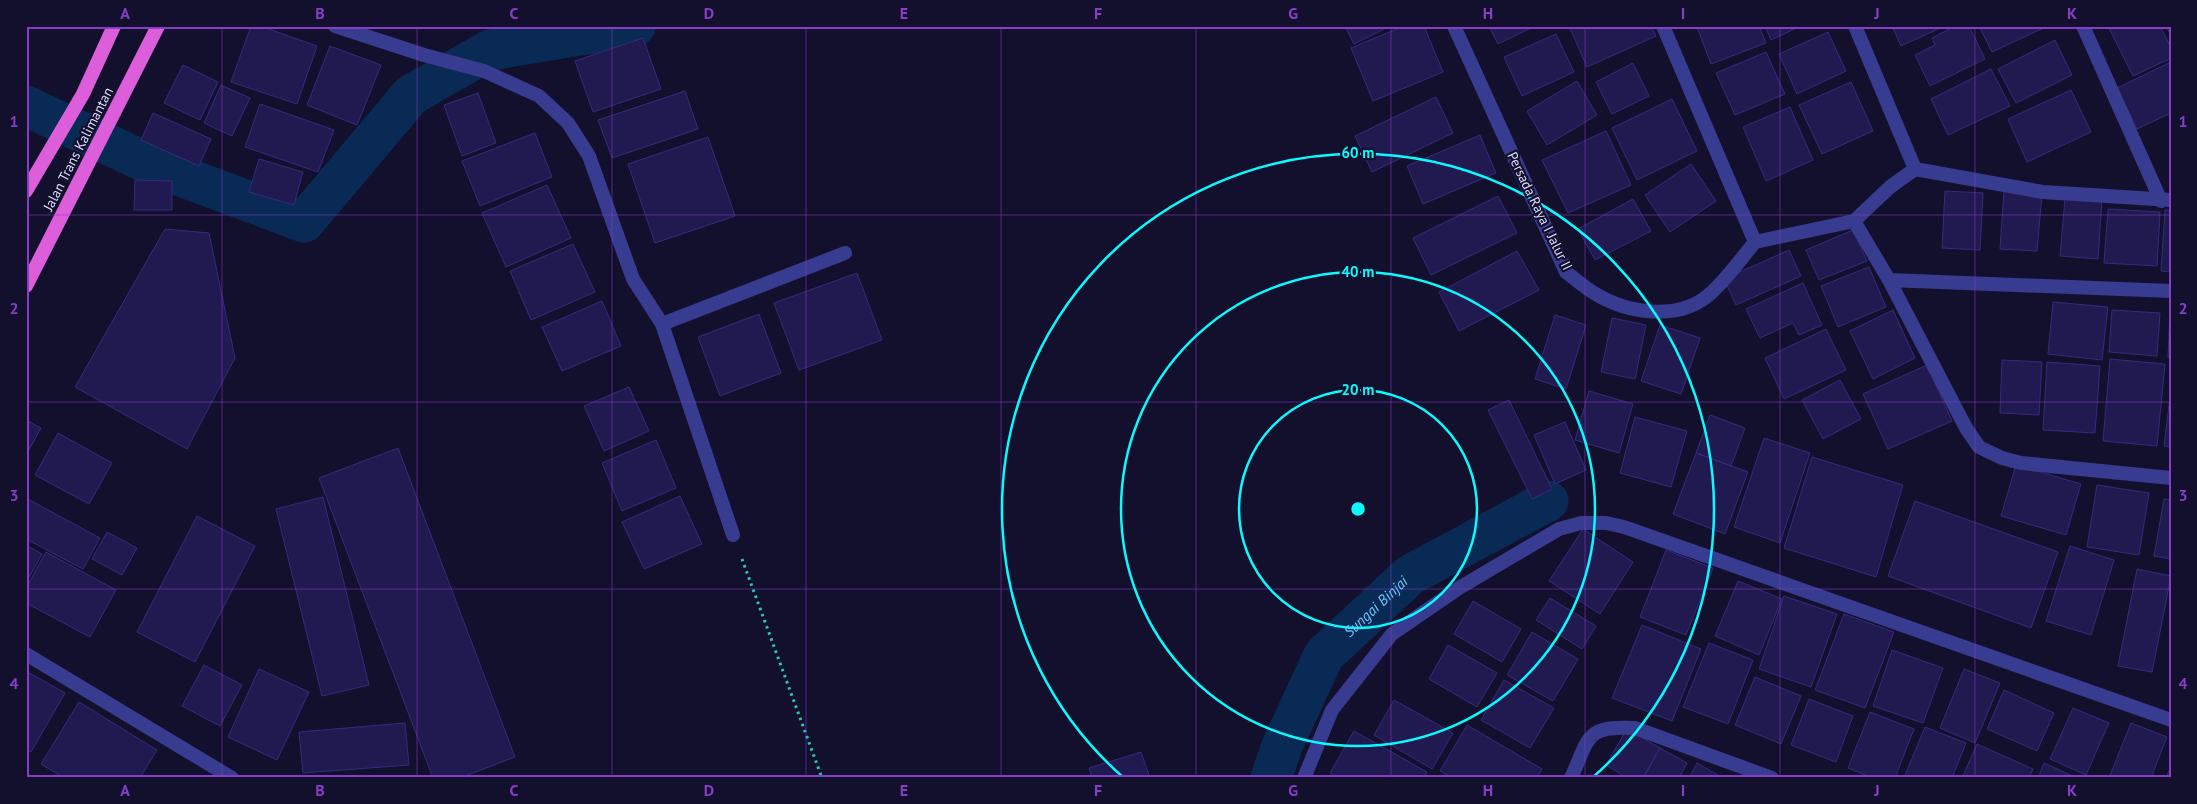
<svg xmlns="http://www.w3.org/2000/svg" width="2197" height="804" font-family="'PT Sans',sans-serif">
<style>
.lines{fill:none;stroke-linecap:round;stroke-linejoin:round}
.canal{stroke:#092a54;stroke-width:41}
.building{fill:#211a50;stroke:#352b7e}
.path{stroke:#28c8b1;stroke-width:3;stroke-dasharray:2.5 4;stroke-linecap:butt}
.minor{stroke:#383c90;stroke-width:14}
.trunk{stroke:#dc5eda;stroke-width:14}
.grid{fill:none;stroke:#853ec5;stroke-width:1;stroke-opacity:0.55}
.ring{fill:none;stroke:#09faff;stroke-width:2.5}
.labels{text-anchor:middle;stroke-width:4.5;stroke-linejoin:round;paint-order:stroke}
.street-label{font-size:14px;fill:#deddff;stroke:#13102e}
.water-label{font-size:15px;font-style:italic;fill:#6bc6ff;stroke:#13102e}
.centre{fill:#09faff;stroke:#13102e;stroke-width:2.5}
.ring-label{font-size:15px;text-anchor:middle;font-weight:bold;fill:#09faff;stroke:#13102e;stroke-width:4.5;stroke-linejoin:round;paint-order:stroke}
.neatline{fill:none;stroke:#853ec5;stroke-width:2}
.grid-label{font-size:16px;text-anchor:middle;font-weight:bold;fill:#853ec5}
</style>
<rect width="100%" height="100%" fill="#13102e"/>
<g class="lines">
<g class="canal">
<path d="M 26,106 L 154,166 L 304,222 L 411,95 L 490,50 L 635,26"/>
<path id="s1" d="M 1271,778 L 1282,746 L 1324,655 L 1410,575 L 1548,501"/>
</g>
</g>
<path class="building" d="M 251,26 L 260,26 L 317,46 L 297,104 L 231,82 Z
M 1345,26 L 1390,26 L 1354,44 Z
M 1404,26 L 1424,26 L 1443,72 L 1373,101 L 1351,48 Z
M 1489,26 L 1535,26 L 1498,44 Z
M 1569,26 L 1651,26 L 1656,36 L 1587,67 Z
M 1699,26 L 1759,26 L 1766,43 L 1711,64 L 1697,27 Z
M 1765,26 L 1801,26 L 1771,40 Z
M 1892,26 L 1945,26 L 1901,46 Z
M 1955,26 L 1969,26 L 1985,59 L 1930,86 L 1915,55 L 1935,45 L 1932,38 Z
M 1979,26 L 2048,26 L 1992,52 Z
M 2108,26 L 2160,26 L 2171,48 L 2171,58 L 2133,76 Z
M 2166,26 L 2171,26 L 2171,36 Z
M 1828,32 L 1846,71 L 1797,94 L 1779,54 Z
M 1556,34 L 1574,72 L 1522,96 L 1504,57 Z
M 643,38 L 661,89 L 593,112 L 575,61 Z
M 2055,40 L 2072,75 L 2016,103 L 1998,69 Z
M 330,46 L 381,65 L 357,125 L 307,105 Z
M 1766,52 L 1785,94 L 1735,115 L 1716,73 Z
M 2171,62 L 2171,113 L 2137,129 L 2117,88 Z
M 1633,63 L 1649,96 L 1612,114 L 1596,82 Z
M 183,65 L 218,82 L 200,120 L 164,103 Z
M 1991,69 L 2010,106 L 1948,135 L 1931,99 Z
M 1577,81 L 1597,115 L 1547,145 L 1527,111 Z
M 1851,82 L 1873,131 L 1822,154 L 1799,105 Z
M 221,85 L 250,98 L 232,136 L 204,123 Z
M 2071,90 L 2091,132 L 2027,162 L 2008,119 Z
M 685,91 L 698,129 L 612,158 L 598,120 Z
M 478,93 L 496,143 L 462,156 L 444,105 Z
M 1436,97 L 1453,133 L 1372,172 L 1355,136 Z
M 1672,99 L 1697,151 L 1637,180 L 1612,128 Z
M 260,104 L 334,130 L 318,172 L 245,147 Z
M 1790,107 L 1813,160 L 1766,181 L 1743,127 Z
M 153,113 L 211,139 L 199,166 L 141,140 Z
M 1606,131 L 1631,185 L 1568,213 L 1542,160 Z
M 535,133 L 552,177 L 480,206 L 462,161 Z
M 1480,135 L 1496,173 L 1423,204 L 1407,166 Z
M 708,137 L 735,216 L 655,243 L 628,164 Z
M 259,159 L 303,172 L 294,205 L 249,192 Z
M 1691,164 L 1716,201 L 1670,232 L 1645,195 Z
M 135,180 L 172,181 L 172,210 L 134,210 Z
M 547,185 L 571,238 L 506,267 L 482,213 Z
M 1945,191 L 1983,193 L 1980,250 L 1942,248 Z
M 2004,191 L 2042,194 L 2037,251 L 2000,249 Z
M 1498,196 L 1517,233 L 1431,275 L 1413,238 Z
M 2065,198 L 2102,200 L 2098,259 L 2060,256 Z
M 1633,199 L 1651,231 L 1595,260 L 1578,229 Z
M 2108,209 L 2160,212 L 2157,266 L 2104,263 Z
M 2165,210 L 2171,210 L 2171,272 L 2161,271 Z
M 165,229 L 209,233 L 235,358 L 187,449 L 75,387 Z
M 1853,230 L 1867,261 L 1819,280 L 1806,250 Z
M 573,244 L 595,292 L 531,320 L 510,271 Z
M 1789,250 L 1801,276 L 1736,305 L 1724,279 Z
M 1517,251 L 1539,290 L 1459,331 L 1439,292 Z
M 1869,267 L 1886,307 L 1838,327 L 1821,286 Z
M 857,273 L 882,340 L 799,370 L 774,303 Z
M 1803,283 L 1822,325 L 1799,335 L 1793,323 L 1760,338 L 1746,309 Z
M 602,301 L 621,346 L 562,371 L 542,327 Z
M 2053,302 L 2108,307 L 2102,360 L 2048,354 Z
M 1893,310 L 1915,358 L 1873,379 L 1850,331 Z
M 2112,310 L 2160,313 L 2157,356 L 2109,352 Z
M 2170,311 L 2171,311 L 2171,358 L 2168,358 Z
M 759,314 L 781,373 L 720,396 L 698,337 Z
M 1555,315 L 1586,325 L 1566,389 L 1535,379 Z
M 1612,318 L 1646,325 L 1635,379 L 1601,372 Z
M 1660,325 L 1700,338 L 1681,394 L 1641,381 Z
M 1826,329 L 1846,370 L 1784,399 L 1765,358 Z
M 2110,359 L 2165,364 L 2157,446 L 2103,441 Z
M 2002,360 L 2042,362 L 2039,415 L 2000,413 Z
M 2047,362 L 2100,366 L 2095,433 L 2043,430 Z
M 1927,365 L 1952,421 L 1888,449 L 1863,394 Z
M 1840,380 L 1861,419 L 1823,439 L 1802,400 Z
M 629,387 L 649,431 L 604,451 L 584,406 Z
M 2171,389 L 2171,447 L 2164,446 Z
M 1589,391 L 1633,404 L 1619,453 L 1575,440 Z
M 1509,400 L 1552,489 L 1532,499 L 1488,410 Z
M 1710,415 L 1745,428 L 1731,466 L 1696,453 Z
M 1635,417 L 1687,431 L 1671,487 L 1620,473 Z
M 26,420 L 41,428 L 26,455 Z
M 1565,422 L 1586,470 L 1555,484 L 1534,435 Z
M 58,433 L 112,463 L 89,504 L 35,475 Z
M 1764,438 L 1810,453 L 1780,543 L 1734,527 Z
M 656,440 L 676,488 L 622,511 L 602,463 Z
M 398,448 L 515,757 L 460,778 L 433,778 L 319,478 Z
M 1696,453 L 1748,472 L 1725,534 L 1673,514 Z
M 1812,457 L 1903,485 L 1876,577 L 1784,548 Z
M 2016,465 L 2081,484 L 2066,535 L 2001,516 Z
M 2097,485 L 2149,493 L 2139,555 L 2087,547 Z
M 680,496 L 702,544 L 644,569 L 622,522 Z
M 323,497 L 369,685 L 322,696 L 276,509 Z
M 26,498 L 100,538 L 83,569 L 26,539 Z
M 2164,499 L 2171,500 L 2171,559 L 2154,556 Z
M 1915,501 L 2058,552 L 2031,628 L 1888,576 Z
M 197,516 L 255,546 L 195,662 L 137,632 Z
M 1583,529 L 1633,562 L 1600,614 L 1549,581 Z
M 107,532 L 137,548 L 122,575 L 92,559 Z
M 26,545 L 42,554 L 26,583 Z
M 2070,546 L 2114,560 L 2091,635 L 2046,621 Z
M 1666,550 L 1713,568 L 1686,635 L 1640,617 Z
M 46,552 L 116,590 L 90,637 L 26,603 L 26,588 Z
M 2137,569 L 2171,576 L 2152,672 L 2118,666 Z
M 1738,581 L 1782,599 L 1759,655 L 1715,636 Z
M 1784,596 L 1837,614 L 1811,687 L 1759,669 Z
M 1550,598 L 1596,626 L 1582,649 L 1536,620 Z
M 1473,601 L 1521,629 L 1502,662 L 1454,634 Z
M 1844,614 L 1894,632 L 1865,708 L 1815,690 Z
M 1642,625 L 1701,649 L 1672,721 L 1612,698 Z
M 1532,632 L 1578,659 L 1553,701 L 1507,675 Z
M 1709,643 L 1753,660 L 1728,724 L 1683,707 Z
M 1448,645 L 1497,673 L 1477,707 L 1429,679 Z
M 1892,650 L 1943,668 L 1923,723 L 1873,706 Z
M 204,665 L 242,685 L 220,726 L 182,706 Z
M 259,669 L 309,692 L 277,760 L 228,737 Z
M 1964,669 L 2000,683 L 1975,743 L 1940,728 Z
M 26,671 L 65,693 L 31,752 L 26,750 Z
M 1755,677 L 1801,696 L 1781,744 L 1735,725 Z
M 1504,680 L 1554,708 L 1530,748 L 1481,720 Z
M 2004,690 L 2054,713 L 2037,751 L 1987,729 Z
M 1809,699 L 1853,716 L 1836,762 L 1791,745 Z
M 1394,700 L 1453,733 L 1432,769 L 1374,735 Z
M 79,702 L 157,750 L 140,778 L 64,778 L 41,764 Z
M 2073,708 L 2109,723 L 2086,775 L 2050,759 Z
M 1870,712 L 1914,729 L 1895,778 L 1873,778 L 1848,768 Z
M 405,723 L 409,765 L 303,773 L 299,732 Z
M 2131,723 L 2167,737 L 2151,778 L 2109,778 Z
M 1467,725 L 1542,769 L 1537,778 L 1453,778 L 1440,771 Z
M 1925,727 L 1966,743 L 1952,778 L 1904,778 Z
M 1627,729 L 1660,748 L 1643,778 L 1627,778 L 1606,765 Z
M 1354,731 L 1427,772 L 1423,778 L 1338,778 L 1330,773 Z
M 1977,744 L 2033,769 L 2029,778 L 1962,778 Z
M 1660,748 L 1687,763 L 1679,778 L 1643,778 Z
M 1141,752 L 1150,778 L 1092,778 L 1089,768 Z
M 1697,763 L 1723,778 L 1689,778 Z
M 2044,763 L 2077,778 L 2038,778 Z
M 2171,766 L 2171,778 L 2166,778 Z"/>
<g class="lines">
<path class="path" d="M 742,559 L 822,778"/>
<path class="minor" d="M 335,26 L 424,55 L 484,71 L 539,96 L 568,123 L 589,156 L 633,279 L 662,324 L 733,535
M 1454,26 L 1566,272 C 1575,279 1584,287 1594,293 C 1628,314 1681,322 1712,292 C 1728,277 1741,259 1755,242
M 1663,26 L 1755,242
M 1855,26 L 1915,169
M 2083,26 L 2161,201
M 1854,221 L 1889,280 L 1966,428 L 1979,447 L 2002,458 L 2021,463 L 2171,478
M 1755,242 L 1854,221 L 1890,187 L 1915,169 L 2043,192 L 2171,200
M 1889,280 L 2171,291
M 662,324 L 845,253
M 26,654 L 232,778
M 1304,778 L 1332,710 L 1392,634 L 1459,588 L 1559,529 L 1581,523 L 1606,523 L 1624,527 L 2171,720
M 1571,778 C 1590,736 1585,726 1635,728 L 1772,778"/>
<path class="trunk" d="M 26,191 L 83,94 L 114,26
M 26,286 L 158,26"/>
</g>
<path class="grid" d="M 222,26 L 222,778M 417,26 L 417,778M 612,26 L 612,778M 806,26 L 806,778M 1001,26 L 1001,778M 1196,26 L 1196,778M 1391,26 L 1391,778M 1585,26 L 1585,778M 1780,26 L 1780,778M 1975,26 L 1975,778M 26,215 L 2171,215M 26,402 L 2171,402M 26,589 L 2171,589"/>
<g class="ring">
<circle cx="1358" cy="509" r="119"/>
<circle cx="1358" cy="509" r="237"/>
<path d="M1124 778A356 356 0 1 1 1592 778"/>
</g>
<g class="labels">
<g class="street-label">
<text transform="translate(78 149) rotate(-63)" y="5">Jalan Trans Kalimantan</text>
<text transform="translate(1540 211) rotate(64)" y="5">Persada Raya I Jalur II</text>
</g>
<g class="water-label">
<text dy="5" stroke="none"><textPath href="#s1" startOffset="205">Sungai Binjai</textPath></text>
</g>
</g>
<circle cx="1358" cy="509" r="8" class="centre"/>
<g class="ring-label">
<text x="1358" y="158">60 m</text>
<text x="1358" y="277">40 m</text>
<text x="1358" y="395">20 m</text>
</g>
<rect width="2197" height="804" fill="none" stroke="#13102e" stroke-width="55"/>
<rect x="28" y="28" width="2142" height="748" class="neatline"/>
<g class="grid-label">
<text x="125" y="19">A</text>
<text x="320" y="19">B</text>
<text x="514" y="19">C</text>
<text x="709" y="19">D</text>
<text x="904" y="19">E</text>
<text x="1098" y="19">F</text>
<text x="1293" y="19">G</text>
<text x="1488" y="19">H</text>
<text x="1683" y="19">I</text>
<text x="1877" y="19">J</text>
<text x="2072" y="19">K</text>
<text x="14" y="127">1</text>
<text x="2183" y="127">1</text>
<text x="14" y="314">2</text>
<text x="2183" y="314">2</text>
<text x="14" y="501">3</text>
<text x="2183" y="501">3</text>
<text x="14" y="689">4</text>
<text x="2183" y="689">4</text>
<text x="125" y="796">A</text>
<text x="320" y="796">B</text>
<text x="514" y="796">C</text>
<text x="709" y="796">D</text>
<text x="904" y="796">E</text>
<text x="1098" y="796">F</text>
<text x="1293" y="796">G</text>
<text x="1488" y="796">H</text>
<text x="1683" y="796">I</text>
<text x="1877" y="796">J</text>
<text x="2072" y="796">K</text>
</g>
</svg>
